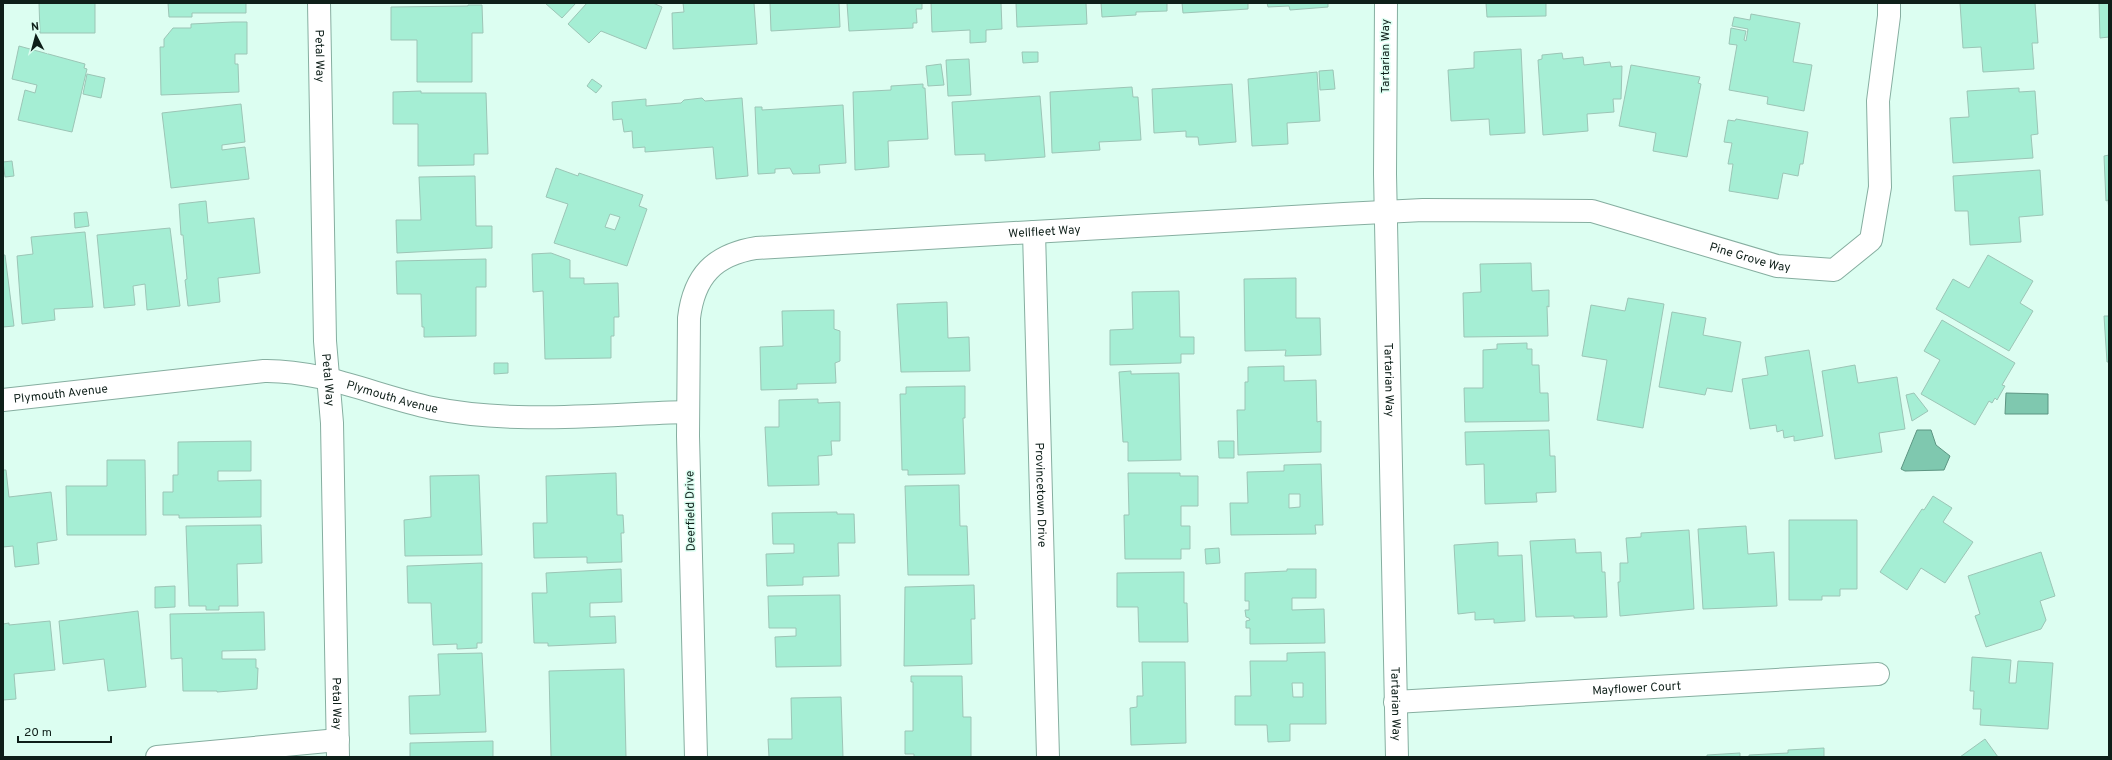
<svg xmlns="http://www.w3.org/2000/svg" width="2112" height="760" font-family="Overpass,sans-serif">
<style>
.water{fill:#7fc8af;stroke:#5d9582}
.building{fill:#a5eed4;stroke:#9cc5b6;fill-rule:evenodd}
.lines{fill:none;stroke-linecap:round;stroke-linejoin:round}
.minor-casing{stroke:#86aea0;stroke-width:24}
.minor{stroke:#fff;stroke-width:22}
.labels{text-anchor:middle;stroke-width:3;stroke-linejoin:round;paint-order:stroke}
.street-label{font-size:12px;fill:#0e1f19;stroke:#dcfef1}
</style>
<rect width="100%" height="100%" fill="#dcfef1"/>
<path class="water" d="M 2006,393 L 2048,394 L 2048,414 L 2005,414 Z
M 1917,430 L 1931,430 L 1936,445 L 1950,456 L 1944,470 L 1905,471 L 1901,469 Z"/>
<path class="building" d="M 39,3 L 95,3 L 95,33 L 40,33 Z
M 168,3 L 246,3 L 246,13 L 192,13 L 192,17 L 169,17 Z
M 545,3 L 576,3 L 562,18 Z
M 587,3 L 653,3 L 662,7 L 646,49 L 601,31 L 589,43 L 568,24 Z
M 683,3 L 754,3 L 757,44 L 673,49 L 672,13 L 684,12 Z
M 770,3 L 839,3 L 840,27 L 771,31 Z
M 847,3 L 922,3 L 922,9 L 916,9 L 917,23 L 913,23 L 913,28 L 849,31 Z
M 931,3 L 1001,3 L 1002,29 L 986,30 L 986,42 L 970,43 L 970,30 L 932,32 Z
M 1016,3 L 1086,3 L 1087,24 L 1017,27 Z
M 1101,3 L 1167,3 L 1167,11 L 1136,12 L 1136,15 L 1102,17 Z
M 1182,3 L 1248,3 L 1248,9 L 1183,13 Z
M 1267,3 L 1328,3 L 1328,7 L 1290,10 L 1289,6 L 1268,7 Z
M 1486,3 L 1546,3 L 1546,16 L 1487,17 Z
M 1960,3 L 2035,3 L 2038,43 L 2032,43 L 2034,69 L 1983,72 L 1981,47 L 1963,48 Z
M 2099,3 L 2109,3 L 2109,37 L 2100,38 Z
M 468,5 L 482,5 L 483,33 L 472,33 L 472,82 L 417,82 L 417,40 L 391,40 L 391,7 L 468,6 Z
M 1751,14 L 1800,23 L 1793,62 L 1812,65 L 1804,111 L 1767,104 L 1768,97 L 1729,90 L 1737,45 L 1729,44 L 1731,28 L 1746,31 L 1744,40 L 1746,41 L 1748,29 L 1732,26 L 1734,17 L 1750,20 Z
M 233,22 L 247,22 L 247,54 L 235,54 L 235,64 L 238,64 L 239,92 L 161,95 L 160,47 L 164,47 L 164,39 L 173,28 L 191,28 L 191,24 Z
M 19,46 L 85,64 L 84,68 L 87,69 L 72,132 L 18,120 L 25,90 L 35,93 L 37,85 L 12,79 Z
M 1521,49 L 1525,133 L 1490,135 L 1489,119 L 1451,121 L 1448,70 L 1474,68 L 1474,52 Z
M 1022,52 L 1038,52 L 1038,62 L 1023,63 Z
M 1562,53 L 1563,59 L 1583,57 L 1584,65 L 1610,62 L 1611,67 L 1622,66 L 1621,99 L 1613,99 L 1614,112 L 1587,114 L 1588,131 L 1543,135 L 1538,60 L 1542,59 L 1542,55 Z
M 969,59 L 971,95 L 948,96 L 946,60 Z
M 941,64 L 944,85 L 928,86 L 926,66 Z
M 1631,65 L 1700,77 L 1698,83 L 1701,84 L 1687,157 L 1653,151 L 1656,133 L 1619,126 Z
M 1333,70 L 1335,89 L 1320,90 L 1319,71 Z
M 1317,72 L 1320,121 L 1287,123 L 1288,144 L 1252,146 L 1248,79 Z
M 87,74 L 105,78 L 101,98 L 83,94 Z
M 592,79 L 602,86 L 596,93 L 587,86 Z
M 923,84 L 923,88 L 925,88 L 928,139 L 888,141 L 889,167 L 855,170 L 853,92 L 891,90 L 891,86 Z
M 1232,84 L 1236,142 L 1199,145 L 1198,137 L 1186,137 L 1186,131 L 1154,133 L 1152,89 Z
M 1132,87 L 1133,97 L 1138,97 L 1141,140 L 1099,142 L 1100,150 L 1052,153 L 1050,92 Z
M 2019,88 L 2019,92 L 2035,91 L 2038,134 L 2031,135 L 2033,158 L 1953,163 L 1950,118 L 1969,117 L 1967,91 Z
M 421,91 L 421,93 L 486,93 L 488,154 L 474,154 L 474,165 L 418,166 L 418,124 L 393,124 L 393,92 Z
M 1040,96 L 1045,157 L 985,161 L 985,154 L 955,155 L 952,102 Z
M 702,98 L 705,101 L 742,98 L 748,176 L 716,179 L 713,147 L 645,152 L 645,147 L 633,148 L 632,131 L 624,132 L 622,119 L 613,120 L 612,102 L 646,99 L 646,106 L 681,103 L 684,100 Z
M 241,104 L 245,142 L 222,145 L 222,150 L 245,147 L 249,179 L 171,188 L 162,113 Z
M 843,105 L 846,163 L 819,165 L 820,173 L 793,174 L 790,168 L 775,169 L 775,173 L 758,174 L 755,107 L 762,107 L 762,110 Z
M 1736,119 L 1808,132 L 1803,164 L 1800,164 L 1798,176 L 1783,173 L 1778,199 L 1729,191 L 1733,164 L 1728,164 L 1732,143 L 1724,142 L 1728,120 L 1735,121 Z
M 2109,155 L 2109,211 L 2108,200 L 2106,201 L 2104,156 Z
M 12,161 L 14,176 L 5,177 L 3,162 Z
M 556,168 L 578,176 L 579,173 L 643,195 L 639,206 L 647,209 L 627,266 L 554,243 L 568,204 L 546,197 ZM 610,214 L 620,217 L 615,230 L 605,227 Z
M 2040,170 L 2043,215 L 2019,217 L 2021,242 L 1970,245 L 1968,211 L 1955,211 L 1953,176 Z
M 475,176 L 476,226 L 492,226 L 492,248 L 397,253 L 396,220 L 421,220 L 419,177 Z
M 206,201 L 208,223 L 254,218 L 260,273 L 218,278 L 220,302 L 188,306 L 185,280 L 187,279 L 183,235 L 181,235 L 179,204 Z
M 87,212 L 89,226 L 75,228 L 74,213 Z
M 170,228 L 180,306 L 147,310 L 145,284 L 133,286 L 135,305 L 104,308 L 97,235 Z
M 85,232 L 93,307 L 54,309 L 55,320 L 22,324 L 17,256 L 33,254 L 31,237 Z
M 551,253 L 570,260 L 570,278 L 584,278 L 584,284 L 618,283 L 619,317 L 614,317 L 614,336 L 611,336 L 611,358 L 545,359 L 543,291 L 533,292 L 532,254 Z
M 3,255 L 5,255 L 14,326 L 3,327 Z
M 1988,255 L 2033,281 L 2020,303 L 2033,311 L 2009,351 L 1936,309 L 1953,279 L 1969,288 Z
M 486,259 L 486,287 L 476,287 L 476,336 L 424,337 L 424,327 L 422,327 L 421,294 L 397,294 L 396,261 Z
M 1531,263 L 1532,291 L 1549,290 L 1549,307 L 1547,306 L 1548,336 L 1464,337 L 1463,293 L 1481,292 L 1480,264 Z
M 1296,278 L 1296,318 L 1320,318 L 1321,355 L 1285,356 L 1286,350 L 1245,351 L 1244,279 Z
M 1179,291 L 1180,337 L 1194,337 L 1194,354 L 1181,354 L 1181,363 L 1110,365 L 1110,330 L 1133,329 L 1132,292 Z
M 1628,298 L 1664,304 L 1643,428 L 1597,420 L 1607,360 L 1582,356 L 1591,305 L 1625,311 Z
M 947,302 L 948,338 L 969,337 L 970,371 L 901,372 L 897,304 Z
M 834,310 L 834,329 L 840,331 L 840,361 L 835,363 L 836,383 L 797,384 L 797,389 L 761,390 L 760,347 L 783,346 L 782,311 Z
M 1672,312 L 1706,318 L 1703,335 L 1741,342 L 1732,392 L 1707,388 L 1705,395 L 1659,387 Z
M 2104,316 L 2109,316 L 2109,362 L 2107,362 Z
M 1942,320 L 2015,363 L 2002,385 L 2005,386 L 1997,400 L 1995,398 L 1992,403 L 1989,401 L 1975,425 L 1921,394 L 1940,360 L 1924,351 Z
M 1527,343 L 1527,349 L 1532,349 L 1532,365 L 1539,365 L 1540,393 L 1548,393 L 1549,421 L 1465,422 L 1464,388 L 1483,388 L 1483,350 L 1497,349 L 1497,344 Z
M 1809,350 L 1823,436 L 1794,441 L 1794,436 L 1784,438 L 1783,430 L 1777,432 L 1776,425 L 1750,429 L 1742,379 L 1768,375 L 1765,357 Z
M 494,363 L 508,363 L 508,373 L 494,374 Z
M 1855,365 L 1858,383 L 1897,377 L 1905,429 L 1879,433 L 1882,452 L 1835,459 L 1822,371 Z
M 1284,366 L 1284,381 L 1316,380 L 1317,422 L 1321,421 L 1321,452 L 1238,455 L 1237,410 L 1245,410 L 1245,382 L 1248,382 L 1248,367 Z
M 1131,371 L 1131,374 L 1179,373 L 1181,460 L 1128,461 L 1128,442 L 1123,442 L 1119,372 Z
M 965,386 L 965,418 L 963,418 L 965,474 L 908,475 L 908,470 L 902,470 L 900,394 L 906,394 L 906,387 Z
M 1914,393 L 1928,411 L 1912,421 L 1906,395 Z
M 818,399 L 818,403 L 840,402 L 840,441 L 831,441 L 832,455 L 818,456 L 819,485 L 768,486 L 765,427 L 779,427 L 779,400 Z
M 1549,430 L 1550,456 L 1555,456 L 1556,492 L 1536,493 L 1537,502 L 1485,504 L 1484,464 L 1466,465 L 1465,432 Z
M 251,441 L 251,471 L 218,471 L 218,481 L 261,480 L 261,517 L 179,518 L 179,515 L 163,515 L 163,492 L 173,492 L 173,475 L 178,475 L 178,442 Z
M 1218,441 L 1234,441 L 1234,458 L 1219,458 Z
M 107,460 L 145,460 L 146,535 L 67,535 L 66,486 L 107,486 Z
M 1321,464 L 1323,525 L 1315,525 L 1316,534 L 1231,535 L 1230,503 L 1248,503 L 1247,472 L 1284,471 L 1284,465 ZM 1289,494 L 1300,494 L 1300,507 L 1289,508 Z
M 3,470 L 6,470 L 9,497 L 51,492 L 57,540 L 37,543 L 39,564 L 15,567 L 13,546 L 3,547 Z
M 616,473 L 617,515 L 623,515 L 624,533 L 621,533 L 622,562 L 587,563 L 587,557 L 534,558 L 533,523 L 547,523 L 546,476 Z
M 1128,473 L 1180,473 L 1180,476 L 1198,476 L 1198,506 L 1181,506 L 1181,526 L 1190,526 L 1190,549 L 1181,549 L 1181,559 L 1125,559 L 1124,515 L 1129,515 Z
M 479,475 L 482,555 L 405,556 L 404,520 L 431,517 L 430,476 Z
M 959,485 L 960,526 L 967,526 L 969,575 L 908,575 L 905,486 Z
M 1933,496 L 1952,508 L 1943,522 L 1973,542 L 1945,583 L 1921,568 L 1907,590 L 1880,572 L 1922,509 L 1924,510 Z
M 837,512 L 837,514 L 854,514 L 855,543 L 838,543 L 839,576 L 803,577 L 803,585 L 767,586 L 766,554 L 794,553 L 794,544 L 773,544 L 772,513 Z
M 1789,520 L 1857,520 L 1857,589 L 1840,589 L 1840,596 L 1822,596 L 1822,600 L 1789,600 Z
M 261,525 L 262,563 L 237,564 L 238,606 L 219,606 L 219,610 L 206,610 L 206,606 L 189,606 L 186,526 Z
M 1746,526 L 1748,554 L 1774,552 L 1777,606 L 1703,609 L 1698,529 Z
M 1689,530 L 1694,609 L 1620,616 L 1618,582 L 1620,582 L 1620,563 L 1628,563 L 1626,538 L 1641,537 L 1641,533 Z
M 1575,539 L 1576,553 L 1601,552 L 1602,572 L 1605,572 L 1607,617 L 1574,618 L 1574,616 L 1536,617 L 1530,541 Z
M 1498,542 L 1498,556 L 1522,555 L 1525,621 L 1494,623 L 1494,619 L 1475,620 L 1475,612 L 1458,614 L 1454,545 Z
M 1219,548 L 1220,563 L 1206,564 L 1205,549 Z
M 2041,552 L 2055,596 L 2040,601 L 2046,620 L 2041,629 L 1986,647 L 1975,616 L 1980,614 L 1968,576 Z
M 482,563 L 482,643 L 477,643 L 477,648 L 457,649 L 457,644 L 433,645 L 431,603 L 408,603 L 407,566 Z
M 621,569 L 622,602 L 590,603 L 590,617 L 615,616 L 616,643 L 548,646 L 548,643 L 534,643 L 532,593 L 547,593 L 546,573 Z
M 1287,569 L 1316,569 L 1316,598 L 1292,598 L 1292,610 L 1324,609 L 1325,643 L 1250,644 L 1250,628 L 1246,628 L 1246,621 L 1250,620 L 1249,618 L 1246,617 L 1245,610 L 1249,610 L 1249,601 L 1245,601 L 1245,573 L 1287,571 Z
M 1184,572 L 1184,603 L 1187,603 L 1188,642 L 1139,642 L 1138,607 L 1117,607 L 1117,573 Z
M 974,585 L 975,619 L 971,619 L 972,664 L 904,666 L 905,587 Z
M 175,586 L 175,607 L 155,608 L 155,587 Z
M 840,595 L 841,666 L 776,667 L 775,637 L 796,636 L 796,628 L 769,628 L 768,596 Z
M 138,611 L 146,687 L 108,691 L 104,659 L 63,664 L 59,621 Z
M 264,612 L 265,650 L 222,651 L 222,659 L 256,659 L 256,668 L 258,668 L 257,689 L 217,692 L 217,691 L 183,691 L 182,658 L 171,659 L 170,614 Z
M 50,621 L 55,670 L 14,674 L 16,699 L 3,700 L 3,624 L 9,623 L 9,625 Z
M 1325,652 L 1326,724 L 1290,724 L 1290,741 L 1268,742 L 1267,725 L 1235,725 L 1235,696 L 1251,696 L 1250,661 L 1287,661 L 1287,653 ZM 1292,683 L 1303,683 L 1303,697 L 1293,697 Z
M 482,653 L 486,732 L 410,734 L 409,696 L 440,695 L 438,654 Z
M 1972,657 L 2011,660 L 2009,683 L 2016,683 L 2018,661 L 2053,663 L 2048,729 L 1980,725 L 1981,709 L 1973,709 L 1974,691 L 1970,691 Z
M 1142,662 L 1185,662 L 1186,743 L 1131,745 L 1130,708 L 1137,707 L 1137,696 L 1143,696 Z
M 624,669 L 626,757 L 551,757 L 549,671 Z
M 911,676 L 962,676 L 963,717 L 971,717 L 971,757 L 914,757 L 914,754 L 905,754 L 905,731 L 913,731 L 913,682 L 911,682 Z
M 841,697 L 843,757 L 769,757 L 768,739 L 792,739 L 791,698 Z
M 1985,739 L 1998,757 L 1960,757 Z
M 493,741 L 493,757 L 410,757 L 410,743 Z
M 1824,748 L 1824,757 L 1749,757 L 1749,755 L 1788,753 L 1788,750 Z
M 1740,753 L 1740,757 L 1707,757 L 1707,755 Z"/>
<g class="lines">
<defs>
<g id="minor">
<path id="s1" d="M 319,3 L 325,341 L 332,423 L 338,757"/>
<path id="s2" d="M 1386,3 L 1385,174 L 1397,757"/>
<path id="s3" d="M 1034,232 L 1048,757"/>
<path id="s4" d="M 3,400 L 264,371 C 322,370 376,396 432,408 C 516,425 604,414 688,412"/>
<path id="s5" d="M 1395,702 L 1878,674"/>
<path d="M 157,757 L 338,740"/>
<path id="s6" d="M 696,757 L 688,436 L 689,318 C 694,276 714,255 756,248 L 1344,214 L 1423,210 L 1592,211 L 1777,266 L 1834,270 L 1871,240 L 1880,187 L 1878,101 L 1889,16 L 1889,3"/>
</g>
</defs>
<use href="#minor" class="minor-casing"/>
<use href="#minor" class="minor"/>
</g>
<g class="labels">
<g class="street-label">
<text dy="4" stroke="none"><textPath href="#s1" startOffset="53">Petal Way</textPath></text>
<text transform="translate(1385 56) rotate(-90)" y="4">Tartarian Way</text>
<text dy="4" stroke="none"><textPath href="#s6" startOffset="834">Wellfleet Way</textPath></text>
<text dy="4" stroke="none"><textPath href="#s6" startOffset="1547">Pine Grove Way</textPath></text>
<text dy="4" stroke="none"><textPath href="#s1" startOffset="377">Petal Way</textPath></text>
<text dy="4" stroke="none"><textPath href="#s2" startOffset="377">Tartarian Way</textPath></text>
<text dy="4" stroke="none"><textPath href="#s4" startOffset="58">Plymouth Avenue</textPath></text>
<text dy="4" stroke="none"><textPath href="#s4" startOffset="394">Plymouth Avenue</textPath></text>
<text dy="4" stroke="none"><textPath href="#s3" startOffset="263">Provincetown Drive</textPath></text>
<text transform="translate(690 511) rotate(-91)" y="4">Deerfield Drive</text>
<text dy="4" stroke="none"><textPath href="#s5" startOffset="242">Mayflower Court</textPath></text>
<text dy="4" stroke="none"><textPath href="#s1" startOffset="701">Petal Way</textPath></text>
<text dy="4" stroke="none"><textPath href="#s2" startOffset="701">Tartarian Way</textPath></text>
</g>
</g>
<rect width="2112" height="760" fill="none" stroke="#0e1f19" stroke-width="8"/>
<g transform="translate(36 36) rotate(354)" stroke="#dcfef1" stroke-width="3" paint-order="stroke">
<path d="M0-3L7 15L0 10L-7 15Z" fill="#0e1f19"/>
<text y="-6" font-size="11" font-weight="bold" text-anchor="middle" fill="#0e1f19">N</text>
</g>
<path d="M18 736v6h93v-6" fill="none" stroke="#0e1f19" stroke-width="2"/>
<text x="24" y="736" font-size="12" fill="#0e1f19" stroke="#dcfef1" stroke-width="3" paint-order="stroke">20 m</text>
</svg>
